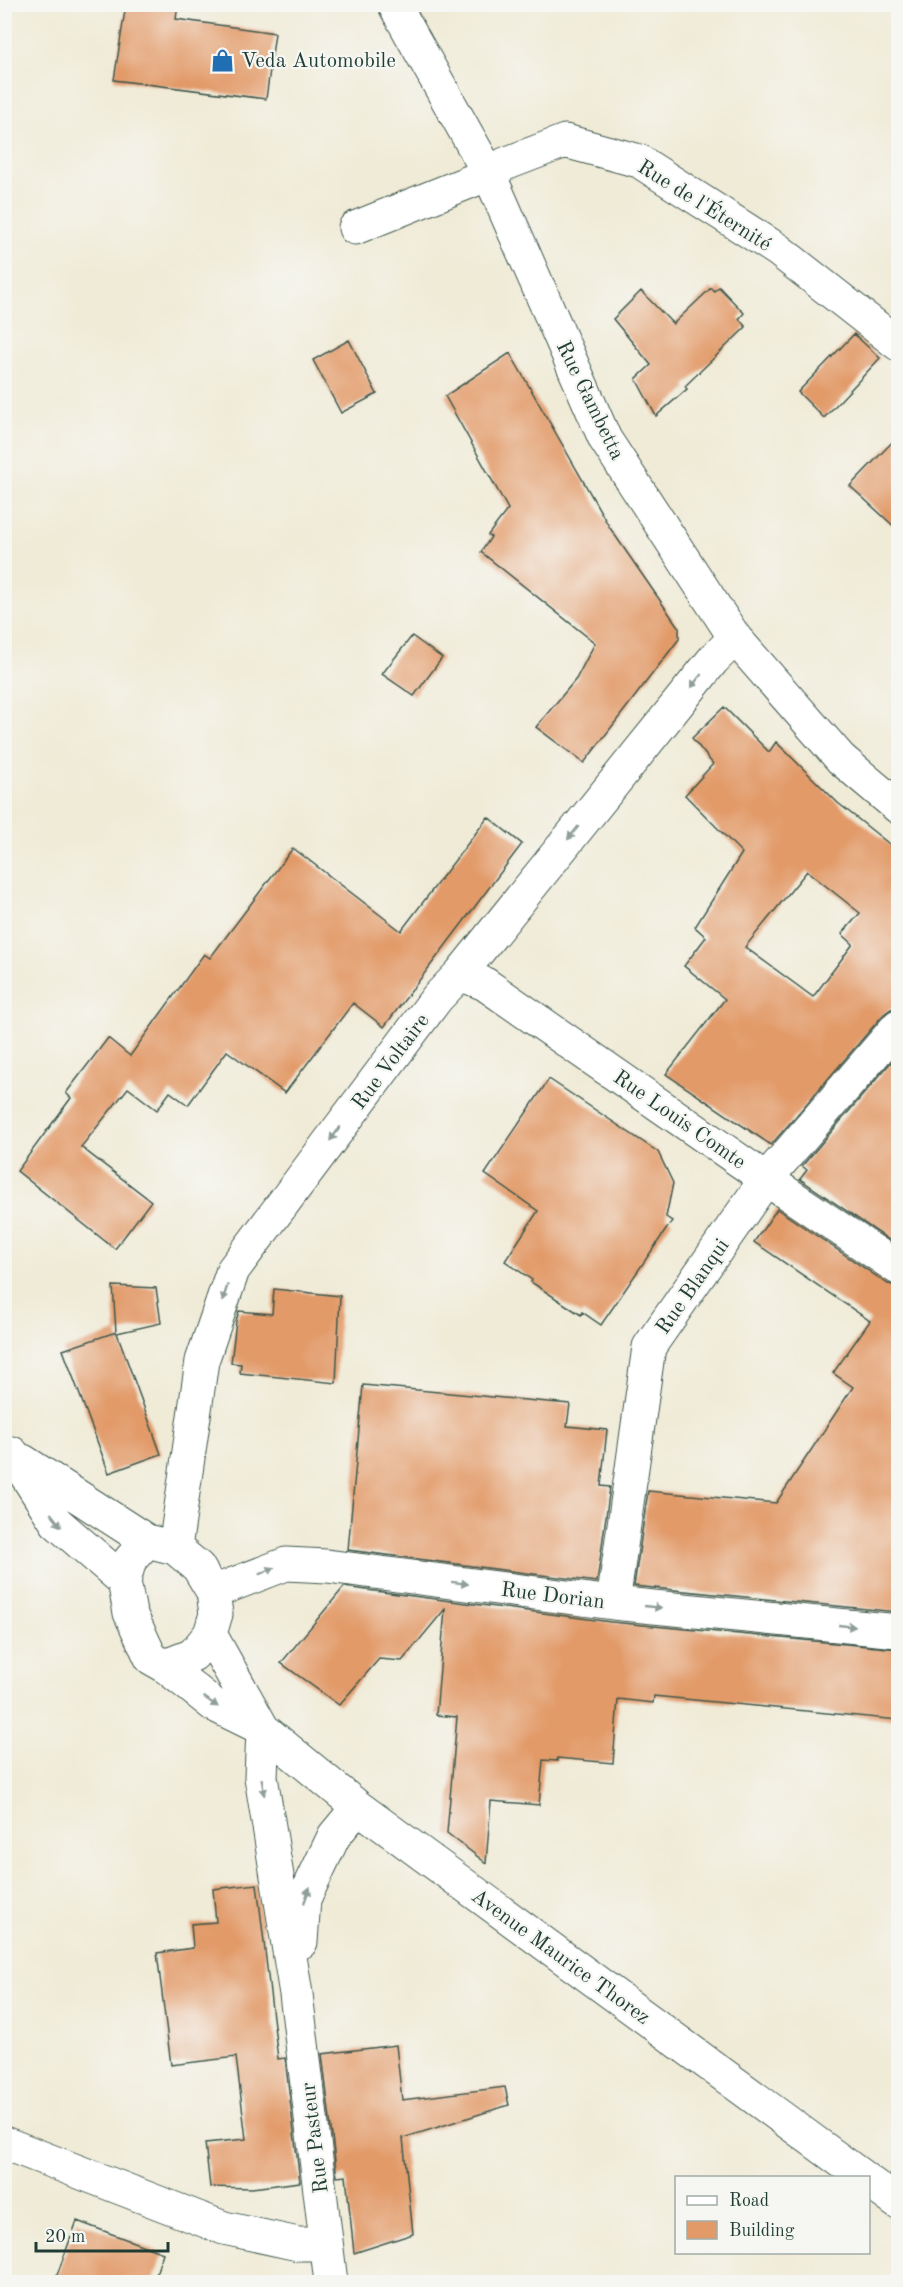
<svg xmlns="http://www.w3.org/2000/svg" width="903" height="2287" font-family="'Old Standard TT',serif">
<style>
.building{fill:#e29a68;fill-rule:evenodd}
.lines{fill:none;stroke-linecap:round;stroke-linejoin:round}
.minor-casing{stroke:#3e574c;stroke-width:35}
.major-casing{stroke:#3e574c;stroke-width:35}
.minor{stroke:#fff;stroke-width:33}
.major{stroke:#fff;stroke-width:33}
.oneway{fill:#8f9e9a}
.labels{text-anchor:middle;stroke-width:4.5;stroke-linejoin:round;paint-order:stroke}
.poi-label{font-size:21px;fill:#1f3d34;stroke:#f6f6f2;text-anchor:start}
.street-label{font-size:21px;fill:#1f3d34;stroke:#f6f6f2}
</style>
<rect width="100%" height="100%" fill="#f6f6f2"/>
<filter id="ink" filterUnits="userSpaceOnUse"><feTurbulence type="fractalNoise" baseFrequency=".0167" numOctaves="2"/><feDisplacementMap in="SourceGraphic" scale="12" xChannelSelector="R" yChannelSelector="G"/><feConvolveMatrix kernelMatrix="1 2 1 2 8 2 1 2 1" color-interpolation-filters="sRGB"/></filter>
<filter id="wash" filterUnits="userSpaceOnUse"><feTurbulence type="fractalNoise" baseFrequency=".008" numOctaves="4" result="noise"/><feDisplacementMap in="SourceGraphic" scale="24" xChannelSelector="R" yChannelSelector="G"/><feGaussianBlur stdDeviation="1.35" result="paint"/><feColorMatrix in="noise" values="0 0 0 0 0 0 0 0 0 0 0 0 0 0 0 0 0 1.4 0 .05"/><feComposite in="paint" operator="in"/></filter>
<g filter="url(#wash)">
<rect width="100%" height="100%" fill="#f0ebd7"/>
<g id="blocks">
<path class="building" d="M 126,4 L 178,4 L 176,19 L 275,33 L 266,99 L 114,80 Z
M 719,287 L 744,313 L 739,319 L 746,327 L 685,386 L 687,389 L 656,416 L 636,379 L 651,365 L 613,319 L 641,291 L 673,324 L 711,288 L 714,291 Z
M 854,334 L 880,358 L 824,418 L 798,392 Z
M 349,340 L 377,394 L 341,413 L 313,360 Z
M 510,353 L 610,528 L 679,628 L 679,639 L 584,763 L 536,727 L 576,679 L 595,643 L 481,552 L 491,537 L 488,535 L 508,509 L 445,396 Z
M 898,436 L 898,530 L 850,486 Z
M 412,636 L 442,658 L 414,696 L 382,674 Z
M 724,707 L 769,752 L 776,742 L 838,803 L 898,851 L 898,1008 L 891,1009 L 884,1014 L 771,1145 L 666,1074 L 725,999 L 684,966 L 706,937 L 695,927 L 742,853 L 685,795 L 713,764 L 692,738 ZM 807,871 L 860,913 L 842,934 L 853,944 L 813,997 L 745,947 Z
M 488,817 L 522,844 L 384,1027 L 353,1003 L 285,1093 L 227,1051 L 188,1105 L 170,1092 L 157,1110 L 128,1088 L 81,1147 L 151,1201 L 115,1249 L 17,1171 L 71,1098 L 66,1093 L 108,1038 L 130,1056 L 204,954 L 210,958 L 293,848 L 401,931 Z
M 898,1054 L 898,1246 L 800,1179 L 807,1170 L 802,1166 Z
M 549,1079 L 658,1152 L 673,1183 L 666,1217 L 672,1221 L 601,1325 L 582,1312 L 581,1315 L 531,1282 L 532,1280 L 505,1261 L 538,1211 L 485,1174 Z
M 777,1209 L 888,1284 L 898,1286 L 898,1612 L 634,1586 L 648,1491 L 776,1503 L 853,1387 L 833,1373 L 870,1321 L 754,1242 Z
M 113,1286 L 156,1288 L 161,1323 L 117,1333 L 161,1454 L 109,1473 L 63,1350 L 116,1332 Z
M 274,1289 L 340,1296 L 336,1383 L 240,1373 L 241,1364 L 231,1363 L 236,1321 L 239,1311 L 272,1314 Z
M 363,1385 L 570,1404 L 567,1426 L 607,1430 L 601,1486 L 610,1487 L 597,1582 L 348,1550 Z
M 344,1587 L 611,1622 L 898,1649 L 898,1720 L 654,1696 L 653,1703 L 618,1699 L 613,1763 L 557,1758 L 557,1761 L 543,1760 L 539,1805 L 491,1801 L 486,1863 L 447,1833 L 457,1717 L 436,1715 L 445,1609 L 402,1661 L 379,1659 L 339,1705 L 281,1663 Z
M 257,1884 L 278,2059 L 285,2058 L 300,2182 L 252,2188 L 210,2187 L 205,2143 L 246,2139 L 236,2057 L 171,2065 L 157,1953 L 193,1948 L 191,1924 L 216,1922 L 213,1889 Z
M 396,2045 L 402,2100 L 505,2087 L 509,2105 L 403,2138 L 413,2234 L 354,2253 L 346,2176 L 337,2177 L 322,2054 Z
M 77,2221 L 163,2253 L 153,2283 L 54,2283 Z"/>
</g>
</g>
<g filter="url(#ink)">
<use href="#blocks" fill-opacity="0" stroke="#3e574c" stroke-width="1.5"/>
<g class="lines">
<defs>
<path id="minor" d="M 355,228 L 489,174 L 505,164 L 565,141 L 639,161 L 778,250 L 898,344
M 460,974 L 485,984 L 766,1179 L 898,1268
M 12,1453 L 56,1522 L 124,1581
M 23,1461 L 147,1541
M 147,1541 L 175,1548 L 198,1567 L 213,1592 L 216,1614 L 210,1634 L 193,1655 L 165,1666 L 151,1658 L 130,1613 L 124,1581 L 130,1560 Z
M 175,1548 L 202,1361 L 233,1270 L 437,998 L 460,974 L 713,660 L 735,638
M 213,1592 L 286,1564 L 327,1566 L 613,1603 L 898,1631
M 613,1603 L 649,1347 L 766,1179 L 898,1026
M 210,1634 L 263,1729
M 165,1666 L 214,1705 L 263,1729 L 358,1807 L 864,2178
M 263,1729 L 261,1777 L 296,1994 L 331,2282
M 301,1942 L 304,1899 L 334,1836 L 358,1807
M 4,2143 L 224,2228 L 298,2244 L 326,2244
M 868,2181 L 898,2203"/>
<path id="major" d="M 394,4 L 489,174 L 605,439 L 735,638 L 841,759 L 898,807"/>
</defs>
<use href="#minor" class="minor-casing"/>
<use href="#major" class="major-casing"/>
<use href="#minor" class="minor"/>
<use href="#major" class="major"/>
</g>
<defs><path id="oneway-solid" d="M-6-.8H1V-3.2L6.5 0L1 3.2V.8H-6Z" transform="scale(1.5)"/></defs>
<g class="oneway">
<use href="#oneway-solid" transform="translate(696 681) rotate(129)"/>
<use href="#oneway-solid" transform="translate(573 833) rotate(129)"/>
<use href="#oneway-solid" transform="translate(335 1134) rotate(127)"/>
<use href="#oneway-solid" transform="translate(225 1293) rotate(108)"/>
<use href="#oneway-solid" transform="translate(56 1520) rotate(52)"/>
<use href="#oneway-solid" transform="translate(267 1571) rotate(-23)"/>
<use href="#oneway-solid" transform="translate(460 1583) rotate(7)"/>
<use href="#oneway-solid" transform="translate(653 1607) rotate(6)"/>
<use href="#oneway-solid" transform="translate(847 1626) rotate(6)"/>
<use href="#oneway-solid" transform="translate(211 1702) rotate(35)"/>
<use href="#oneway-solid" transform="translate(263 1787) rotate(81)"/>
<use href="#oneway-solid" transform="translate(307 1895) rotate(-70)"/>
</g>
</g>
<defs>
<symbol id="shop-bare" viewBox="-9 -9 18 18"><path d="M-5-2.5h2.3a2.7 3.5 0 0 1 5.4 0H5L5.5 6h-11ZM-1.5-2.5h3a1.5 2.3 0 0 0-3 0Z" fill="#1f6fb2" stroke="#f6f6f2" stroke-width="2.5" paint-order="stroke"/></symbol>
</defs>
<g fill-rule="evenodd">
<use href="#shop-bare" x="206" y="44" width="33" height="33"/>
</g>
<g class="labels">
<g class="poi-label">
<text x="241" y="67">Veda Automobile</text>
</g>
<g class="street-label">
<text transform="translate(705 205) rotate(32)" y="7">Rue de l'Éternité</text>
<text transform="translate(591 400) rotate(64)" y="7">Rue Gambetta</text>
<text transform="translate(390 1061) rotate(-53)" y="7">Rue Voltaire</text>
<text transform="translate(680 1119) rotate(35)" y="7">Rue Louis Comte</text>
<text transform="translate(692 1286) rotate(-55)" y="7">Rue Blanqui</text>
<text transform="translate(553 1595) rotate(7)" y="7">Rue Dorian</text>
<text transform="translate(561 1956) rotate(36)" y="7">Avenue Maurice Thorez</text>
<text transform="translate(314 2138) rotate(-97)" y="7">Rue Pasteur</text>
</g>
</g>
<rect width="903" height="2287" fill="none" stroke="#f6f6f2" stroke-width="24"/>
<rect x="675" y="2176" width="195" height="78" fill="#f6f6f2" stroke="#a0aca6" stroke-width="1.5"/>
<rect x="687" y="2196" width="30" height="9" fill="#ffffff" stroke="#a0aca6" stroke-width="1.5"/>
<text x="729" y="2206" font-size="18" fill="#1f3d34">Road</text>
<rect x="687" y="2221" width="30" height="18" fill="#e29a68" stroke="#a0aca6" stroke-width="1.5"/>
<text x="729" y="2236" font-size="18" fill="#1f3d34">Building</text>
<path d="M36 2242v9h132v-9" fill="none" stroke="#1f3d34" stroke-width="3"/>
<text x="45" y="2242" font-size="18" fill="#1f3d34" stroke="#f6f6f2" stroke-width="4.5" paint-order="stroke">20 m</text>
</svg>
